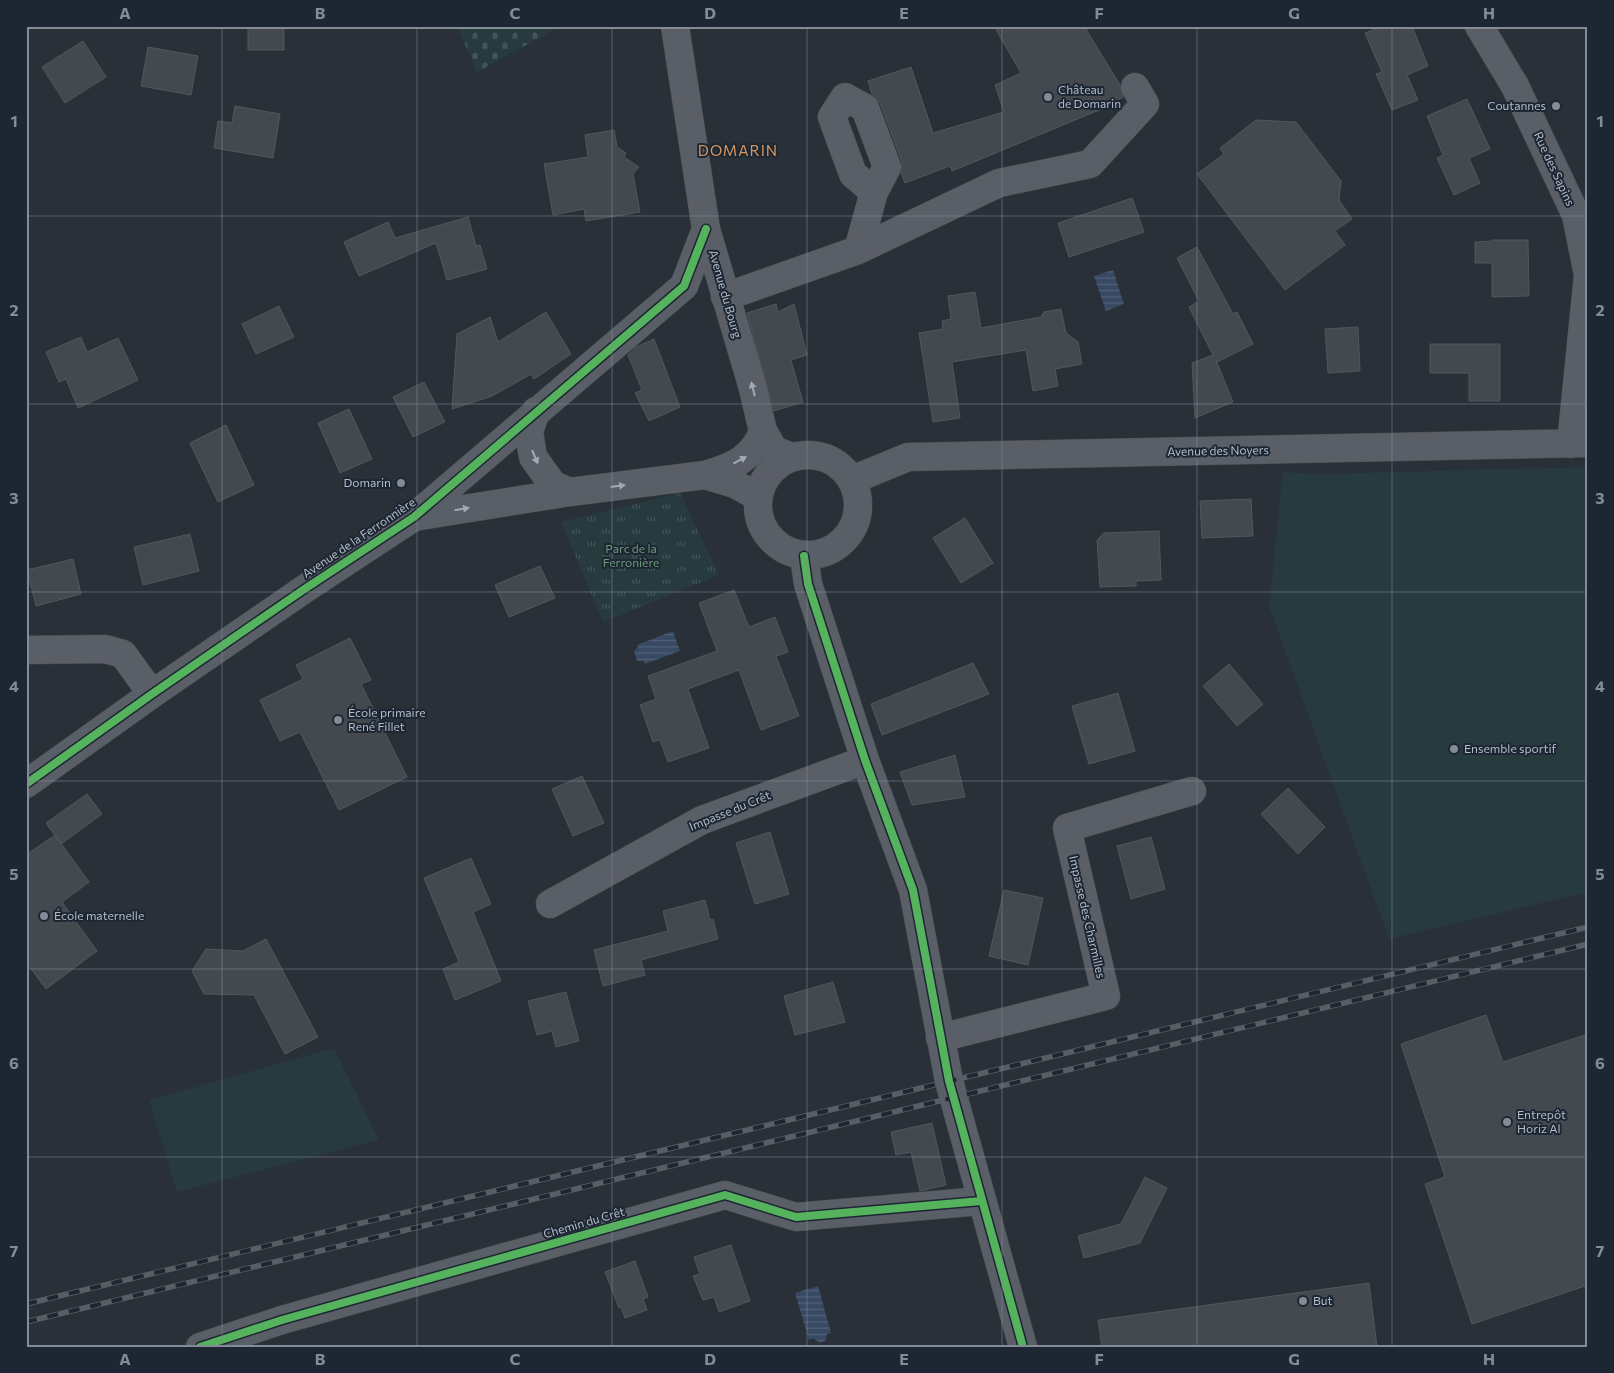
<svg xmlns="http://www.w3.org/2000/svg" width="1614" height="1373" font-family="Commissioner,sans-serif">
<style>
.cemetery{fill:url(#cemetery-stones)}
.park{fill:url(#park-tufts)}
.pitch{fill:#273a3e}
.water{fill:url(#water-rules)}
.building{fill:#444950;stroke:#52575f}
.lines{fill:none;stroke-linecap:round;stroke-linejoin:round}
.minor-casing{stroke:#484c53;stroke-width:29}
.minor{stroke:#5a5e66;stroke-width:28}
.rail-casing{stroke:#595d64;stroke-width:5.5}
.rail{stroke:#1d2633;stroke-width:4;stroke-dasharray:11;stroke-linecap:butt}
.cycleway-casing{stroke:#1d2633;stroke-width:11}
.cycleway{stroke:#56b35d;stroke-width:8}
.oneway{fill:#a2a9b5}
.grid{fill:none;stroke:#848b96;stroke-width:1;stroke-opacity:0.55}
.poi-dot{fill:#848b96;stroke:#1d2633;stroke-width:2}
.labels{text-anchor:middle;stroke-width:4;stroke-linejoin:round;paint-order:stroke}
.poi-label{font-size:12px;fill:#b4bcc9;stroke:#1d2633;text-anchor:start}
.street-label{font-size:12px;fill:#b4bcc9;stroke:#1d2633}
.park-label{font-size:12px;fill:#6b9a76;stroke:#1d2633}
.quarter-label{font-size:15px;letter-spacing:1px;fill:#d59563;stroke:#1d2633}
.neatline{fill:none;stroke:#848b96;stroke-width:2}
.grid-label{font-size:16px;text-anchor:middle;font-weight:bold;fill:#848b96}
</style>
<defs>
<pattern id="cemetery-stones" width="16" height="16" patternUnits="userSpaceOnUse" patternTransform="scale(1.25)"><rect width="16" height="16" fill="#273a3e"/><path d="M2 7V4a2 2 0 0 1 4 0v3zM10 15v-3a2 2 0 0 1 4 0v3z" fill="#445559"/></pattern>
<pattern id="park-tufts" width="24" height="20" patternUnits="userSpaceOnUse" patternTransform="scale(1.25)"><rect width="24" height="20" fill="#273a3e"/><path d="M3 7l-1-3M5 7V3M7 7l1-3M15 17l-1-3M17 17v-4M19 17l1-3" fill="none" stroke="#445559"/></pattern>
<pattern id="water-rules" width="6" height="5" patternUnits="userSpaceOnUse" patternTransform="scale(1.25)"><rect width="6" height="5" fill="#384963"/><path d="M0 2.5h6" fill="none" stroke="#526178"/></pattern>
</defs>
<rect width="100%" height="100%" fill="#2a3038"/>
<path class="cemetery" d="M 457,26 L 561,26 L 477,72 Z"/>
<path class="park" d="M 680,493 L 719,575 L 603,622 L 561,522 Z"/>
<path class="pitch" d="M 1588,467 L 1588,892 L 1389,939 L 1269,606 L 1283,472 L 1319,474 Z
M 334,1048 L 379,1140 L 177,1192 L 149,1100 Z"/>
<path class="water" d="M 1113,270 L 1124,304 L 1106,311 L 1094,276 Z
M 673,631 L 680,651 L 645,664 L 643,661 L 637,661 L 634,651 L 638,647 L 637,645 Z
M 818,1286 L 831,1333 L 827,1334 L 826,1340 L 820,1343 L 813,1338 L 809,1340 L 795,1293 Z"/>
<path class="building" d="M 248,26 L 284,26 L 284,50 L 248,50 Z
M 994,26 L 1084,26 L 1120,85 L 1123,97 L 1104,108 L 952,171 L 950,166 L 905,183 L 901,173 L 902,162 L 880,103 L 872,94 L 868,81 L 911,67 L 933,133 L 1004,112 L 995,85 L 1021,73 Z
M 1383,26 L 1412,26 L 1428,66 L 1407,75 L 1418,100 L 1392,110 L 1376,74 L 1382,72 L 1365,33 Z
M 83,41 L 106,77 L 65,103 L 42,67 Z
M 148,47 L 198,56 L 191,95 L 141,86 Z
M 1467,99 L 1490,149 L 1469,158 L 1480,183 L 1454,195 L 1437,158 L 1443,155 L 1427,116 Z
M 235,106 L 280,114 L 273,158 L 214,148 L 218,121 L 232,123 Z
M 1256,120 L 1296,122 L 1341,181 L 1339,200 L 1352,219 L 1335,231 L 1345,245 L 1285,290 L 1197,174 L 1224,154 L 1220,148 Z
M 614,130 L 617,147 L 626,153 L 624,157 L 639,167 L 633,174 L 640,212 L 586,221 L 584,209 L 553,215 L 544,164 L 588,157 L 585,135 Z
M 1132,198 L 1144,232 L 1069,257 L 1058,223 Z
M 468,217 L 476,246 L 480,245 L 487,269 L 447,280 L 436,243 L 359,276 L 344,242 L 388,222 L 395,238 Z
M 1492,240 L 1528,240 L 1529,296 L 1492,297 L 1492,263 L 1475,263 L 1475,242 L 1491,241 Z
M 1197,247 L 1233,314 L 1237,312 L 1253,344 L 1217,362 L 1216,360 L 1233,402 L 1195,418 L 1192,363 L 1213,355 L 1189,307 L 1199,301 L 1177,258 Z
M 975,292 L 981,328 L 1041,317 L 1044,312 L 1061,309 L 1066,333 L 1078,342 L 1082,364 L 1055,369 L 1058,386 L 1033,391 L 1026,350 L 952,362 L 960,418 L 933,422 L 919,333 L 943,329 L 942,321 L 951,319 L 948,296 Z
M 776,304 L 778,312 L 794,304 L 807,355 L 791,360 L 803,402 L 774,411 L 747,313 Z
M 279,306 L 294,337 L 256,354 L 242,324 Z
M 546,312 L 571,354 L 534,379 L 531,374 L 492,396 L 452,409 L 457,334 L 490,317 L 498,342 Z
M 1358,327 L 1360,371 L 1328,373 L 1325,329 Z
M 81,337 L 87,352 L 118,338 L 138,380 L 78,408 L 66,379 L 59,382 L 46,352 Z
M 654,339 L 680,407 L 649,421 L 635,393 L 642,390 L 628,355 L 636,347 Z
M 1430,344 L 1500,344 L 1500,401 L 1469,401 L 1469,373 L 1430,373 Z
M 424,382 L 445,422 L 413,437 L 393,397 Z
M 349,409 L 372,459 L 340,473 L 318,423 Z
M 226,425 L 254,485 L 218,502 L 190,443 Z
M 1251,499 L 1253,536 L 1202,538 L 1200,501 Z
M 965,518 L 993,563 L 961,583 L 933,538 Z
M 1159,531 L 1161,580 L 1136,581 L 1136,586 L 1100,587 L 1097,540 L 1104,533 Z
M 190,534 L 199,571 L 143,585 L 134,547 Z
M 73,559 L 81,594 L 36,606 L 27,570 Z
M 540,566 L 555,598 L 509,617 L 495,585 Z
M 734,590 L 749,627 L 775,617 L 788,652 L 776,656 L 799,716 L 761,730 L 739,670 L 688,689 L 709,748 L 668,762 L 660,740 L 653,742 L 640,705 L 656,699 L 648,676 L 717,651 L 699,603 Z
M 350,638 L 371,680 L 361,684 L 407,777 L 339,810 L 300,732 L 280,741 L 260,700 L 303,679 L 296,665 Z
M 973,663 L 989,694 L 882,735 L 871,704 Z
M 1229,664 L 1263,704 L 1237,726 L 1203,686 Z
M 1118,693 L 1135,751 L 1089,764 L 1072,706 Z
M 955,755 L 965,797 L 912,805 L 900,772 Z
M 582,776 L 604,823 L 573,836 L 552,789 Z
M 1288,788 L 1325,827 L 1298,854 L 1261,814 Z
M 87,794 L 102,814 L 61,844 L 46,823 Z
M 770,832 L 789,894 L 755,904 L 736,843 Z
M 55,835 L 89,882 L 62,902 L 97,951 L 46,989 L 26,962 L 26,855 Z
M 1151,837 L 1165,889 L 1131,899 L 1117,846 Z
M 471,858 L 491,904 L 473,912 L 501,981 L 455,1000 L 443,969 L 459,962 L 424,878 Z
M 1004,890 L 1043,898 L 1028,965 L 989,956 Z
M 705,900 L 710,920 L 713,919 L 718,939 L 641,960 L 645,975 L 603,986 L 594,950 L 668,931 L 663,911 Z
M 266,939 L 318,1037 L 285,1054 L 254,995 L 204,994 L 192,971 L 206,949 L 243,951 Z
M 833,982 L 845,1022 L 795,1035 L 784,996 Z
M 566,992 L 579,1041 L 556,1047 L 552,1031 L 537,1035 L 528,1001 Z
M 1486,1015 L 1503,1062 L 1588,1034 L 1588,1285 L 1472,1324 L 1425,1184 L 1445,1177 L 1401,1044 Z
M 932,1123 L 946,1185 L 920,1191 L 911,1152 L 896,1155 L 891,1132 Z
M 1145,1177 L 1167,1188 L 1140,1243 L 1084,1258 L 1078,1236 L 1121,1224 Z
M 731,1245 L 750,1301 L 719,1312 L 714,1297 L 703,1300 L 693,1276 L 700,1274 L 694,1257 Z
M 635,1261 L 648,1297 L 643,1299 L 647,1310 L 625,1318 L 621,1307 L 619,1308 L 605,1272 Z
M 1369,1283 L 1377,1347 L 1102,1347 L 1098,1320 Z"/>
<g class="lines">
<defs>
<path id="minor" d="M 675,26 L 706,229 L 752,385 L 763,431 L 774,450 L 792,457
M 1479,26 L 1515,86 L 1576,215 L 1588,275 L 1571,444
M 858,250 L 999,183 L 1090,164 L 1145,104 L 1135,87
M 725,297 L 858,250 L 874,192 L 853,174 L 832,117 L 845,97 L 865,108 L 887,167 L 874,192
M 536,411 L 529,432 L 533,457 L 553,485 L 570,492
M758 505a50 50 0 1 1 100 0a50 50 0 1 1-100 0Z
M 705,475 C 732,467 753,459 763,431
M 852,480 L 908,457 L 1588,443
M 414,517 L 570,492 L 705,475 L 735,484 L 758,497
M 804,556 L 808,584 L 865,760 L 913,890 L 949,1081 L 1023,1347
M 26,650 L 105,649 L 123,654 L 152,694
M 26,784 L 152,694 L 303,590 L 414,517 L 684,286 L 706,229
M 550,904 L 702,820 L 865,760
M 940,1038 L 1106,996 L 1067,828 L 1192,791
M 200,1347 L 282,1320 L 725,1195 L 796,1217 L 981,1201"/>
</defs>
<use href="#minor" class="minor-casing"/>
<use href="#minor" class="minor"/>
<defs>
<path id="rail" d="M 26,1304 L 1588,927
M 26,1322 L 1588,944"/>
</defs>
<use href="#rail" class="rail-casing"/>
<use href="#rail" class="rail"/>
<defs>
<path id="cycleway" d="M 804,556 L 808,584 L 865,760 L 913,890 L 949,1081 L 1023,1347
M 26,784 L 152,694 L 303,590 L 414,517 L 684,286 L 706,229
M 200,1347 L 282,1320 L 725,1195 L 796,1217 L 981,1201"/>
</defs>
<use href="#cycleway" class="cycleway-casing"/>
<use href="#cycleway" class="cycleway"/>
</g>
<defs><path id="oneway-solid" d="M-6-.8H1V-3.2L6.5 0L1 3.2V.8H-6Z" transform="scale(1.25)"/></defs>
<g class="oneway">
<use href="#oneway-solid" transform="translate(753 389) rotate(-104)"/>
<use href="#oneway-solid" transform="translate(535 457) rotate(67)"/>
<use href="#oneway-solid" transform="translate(740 460) rotate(-28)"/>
<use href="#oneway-solid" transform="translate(618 486) rotate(-7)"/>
<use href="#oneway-solid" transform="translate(462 509) rotate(-9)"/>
</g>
<path class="grid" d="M 222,26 L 222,1347M 417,26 L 417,1347M 612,26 L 612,1347M 807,26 L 807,1347M 1002,26 L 1002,1347M 1197,26 L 1197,1347M 1392,26 L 1392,1347M 26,216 L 1588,216M 26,404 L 1588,404M 26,592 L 1588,592M 26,781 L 1588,781M 26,969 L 1588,969M 26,1157 L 1588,1157"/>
<g class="poi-dot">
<circle cx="1048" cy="97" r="5"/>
<circle cx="1556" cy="106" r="5"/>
<circle cx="401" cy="483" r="5"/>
<circle cx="338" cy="720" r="5"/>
<circle cx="1454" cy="749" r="5"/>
<circle cx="44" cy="916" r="5"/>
<circle cx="1507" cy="1122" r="5"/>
<circle cx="1303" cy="1301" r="5"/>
</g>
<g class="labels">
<g class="poi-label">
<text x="1058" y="94">Château<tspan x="1058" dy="14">de Domarin</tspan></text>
<text x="1546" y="110" text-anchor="end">Coutannes</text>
<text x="391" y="487" text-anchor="end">Domarin</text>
<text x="348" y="717">École primaire<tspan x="348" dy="14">René Fillet</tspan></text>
<text x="1464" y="753">Ensemble sportif</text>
<text x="54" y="920">École maternelle</text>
<text x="1517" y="1119">Entrepôt<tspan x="1517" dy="14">Horiz Al</tspan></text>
<text x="1313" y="1305">But</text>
</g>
<g class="street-label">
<text transform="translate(1554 169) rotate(65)" y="4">Rue des Sapins</text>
<text transform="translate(725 294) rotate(74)" y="4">Avenue du Bourg</text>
<text transform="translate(1218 451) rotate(-1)" y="4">Avenue des Noyers</text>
<text transform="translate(359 538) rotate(-34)" y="4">Avenue de la Ferronnière</text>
<text transform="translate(730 811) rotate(-22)" y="4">Impasse du Crêt</text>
<text transform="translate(1087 917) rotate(77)" y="4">Impasse des Charmilles</text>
<text transform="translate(584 1223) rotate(-16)" y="4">Chemin du Crêt</text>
</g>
<g class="park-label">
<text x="631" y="553">Parc de la<tspan x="631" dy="14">Ferronière</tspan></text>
</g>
<g class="quarter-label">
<text x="738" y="156">DOMARIN</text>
</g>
</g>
<rect width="1614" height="1373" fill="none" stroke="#1d2633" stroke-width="55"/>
<rect x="28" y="28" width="1558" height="1318" class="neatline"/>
<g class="grid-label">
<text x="125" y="19">A</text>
<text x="320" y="19">B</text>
<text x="515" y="19">C</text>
<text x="710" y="19">D</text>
<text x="904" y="19">E</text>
<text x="1099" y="19">F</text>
<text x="1294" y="19">G</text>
<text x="1489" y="19">H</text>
<text x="14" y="127">1</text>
<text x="1600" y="127">1</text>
<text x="14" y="316">2</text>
<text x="1600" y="316">2</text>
<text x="14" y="504">3</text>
<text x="1600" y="504">3</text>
<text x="14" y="692">4</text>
<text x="1600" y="692">4</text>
<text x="14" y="880">5</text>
<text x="1600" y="880">5</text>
<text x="14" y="1069">6</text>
<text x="1600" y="1069">6</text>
<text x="14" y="1257">7</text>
<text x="1600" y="1257">7</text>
<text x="125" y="1365">A</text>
<text x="320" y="1365">B</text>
<text x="515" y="1365">C</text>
<text x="710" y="1365">D</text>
<text x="904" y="1365">E</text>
<text x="1099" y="1365">F</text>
<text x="1294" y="1365">G</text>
<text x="1489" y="1365">H</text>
</g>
</svg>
